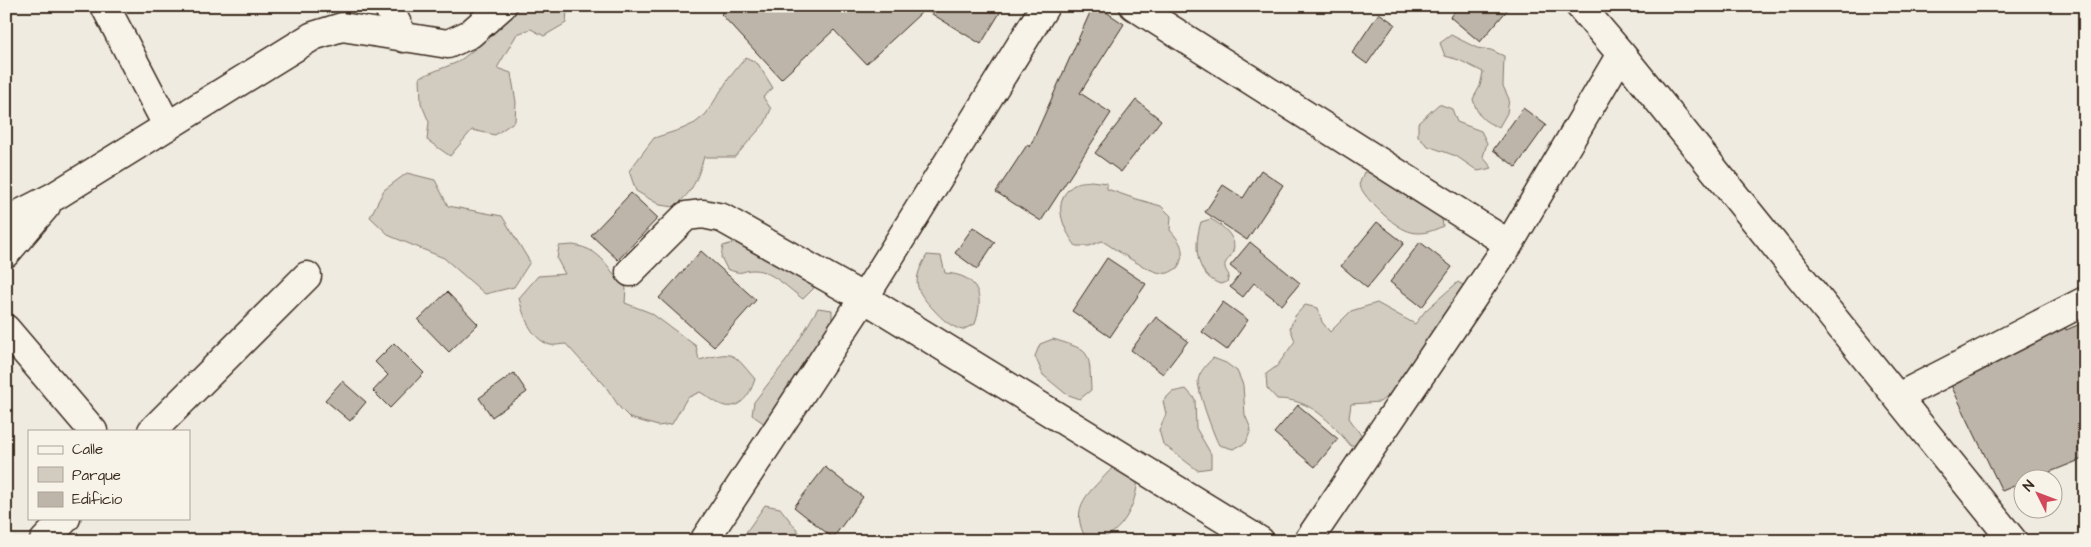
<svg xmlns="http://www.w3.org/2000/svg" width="2091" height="547" font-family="'Architects Daughter',sans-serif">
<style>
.green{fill:#d1cbc0;stroke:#867a6f}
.building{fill:#bdb5aa;stroke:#3b2a1e}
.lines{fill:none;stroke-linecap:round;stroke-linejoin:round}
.minor-casing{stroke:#3b2a1e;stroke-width:31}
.minor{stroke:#f7f3e8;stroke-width:28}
</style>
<rect width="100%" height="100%" fill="#efebe0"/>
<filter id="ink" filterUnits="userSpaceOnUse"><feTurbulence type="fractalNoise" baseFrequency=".02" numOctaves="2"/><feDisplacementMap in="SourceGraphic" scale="10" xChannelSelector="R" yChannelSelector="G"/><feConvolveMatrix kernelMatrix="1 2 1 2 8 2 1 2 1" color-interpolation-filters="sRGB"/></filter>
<g filter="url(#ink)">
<path class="green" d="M 494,6 L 565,6 L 567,10 L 566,23 L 544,36 L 531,29 L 517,34 L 497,68 L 511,73 L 516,102 L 515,121 L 495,135 L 472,130 L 450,156 L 427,140 L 429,122 L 421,103 L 420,77 L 458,62 L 476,48 L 481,20 Z
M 1451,35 L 1477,48 L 1491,50 L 1504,56 L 1503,86 L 1509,99 L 1507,113 L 1499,127 C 1483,122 1477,115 1473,99 L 1480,86 L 1483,72 L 1459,60 L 1445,56 L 1440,43 Z
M 746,57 L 758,64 L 773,88 L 763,97 L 771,109 L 765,123 L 735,157 L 704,157 C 697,179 694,191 674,207 L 660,205 L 636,191 L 629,171 L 654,138 L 682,129 L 695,123 L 706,114 L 729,78 Z
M 1439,104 L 1452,109 L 1457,122 L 1481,131 L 1487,143 L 1483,157 L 1492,168 L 1478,171 L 1456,156 L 1428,146 L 1418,137 L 1418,123 Z
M 1364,172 L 1380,174 L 1441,212 L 1443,226 C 1417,239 1405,233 1384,215 C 1374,205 1366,198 1359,185 Z
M 407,173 L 435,180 L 448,206 L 502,216 L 530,262 L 514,287 L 485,294 L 444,258 L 390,236 L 370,217 L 384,190 Z
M 1091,181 L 1107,183 L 1107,189 L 1133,198 L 1161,206 L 1171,216 L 1170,230 C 1182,244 1186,250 1178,268 C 1175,269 1171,272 1168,273 C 1153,277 1116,249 1102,241 L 1089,246 L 1076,246 C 1062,228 1050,198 1076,184 C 1080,181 1087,182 1091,181 Z
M 1211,219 C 1221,225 1238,237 1233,251 C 1230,262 1219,261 1229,275 L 1227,282 L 1220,284 C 1194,274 1194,244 1201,222 Z
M 736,242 L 799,265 L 814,288 L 803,299 C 790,290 771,270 754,270 C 740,270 745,276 727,269 L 721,257 L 723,246 Z
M 573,245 C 605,250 606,269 626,288 L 625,303 L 651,313 L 696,346 L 699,360 C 735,351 731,351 755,379 C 751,392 742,409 725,406 C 717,404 707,396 700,392 L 687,398 L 672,424 L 658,426 L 630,418 L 620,408 L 604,384 L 584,364 L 566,344 C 561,344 554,346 550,345 C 531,339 523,315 519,298 L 538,276 L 565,274 L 557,259 L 559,246 Z
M 927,255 L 941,256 L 945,273 C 978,275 985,295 975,324 L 962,330 C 950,326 943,320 934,310 C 914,289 912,281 927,255 Z
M 1458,282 L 1470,289 L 1392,392 L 1380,402 L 1351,404 L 1349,418 L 1365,441 L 1351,446 C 1330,422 1312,399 1277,399 L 1267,388 L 1266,374 L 1277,366 L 1295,341 L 1290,328 L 1295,316 L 1305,305 L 1318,308 L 1322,322 L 1330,332 L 1351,311 L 1377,303 L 1415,324 L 1426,310 Z
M 818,308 L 832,310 L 832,325 L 814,349 L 779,417 L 769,427 L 752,415 L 754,402 L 789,357 Z
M 1053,339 C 1092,351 1089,350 1091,390 L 1080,399 L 1066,394 L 1043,375 L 1035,356 L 1040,344 Z
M 1213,358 L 1226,363 L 1237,371 L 1243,385 L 1245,415 L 1251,429 L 1246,443 L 1233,449 L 1219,445 C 1213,434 1198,392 1198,381 C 1199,372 1207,364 1213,358 Z
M 1186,389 L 1195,399 L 1196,428 L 1211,454 L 1211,468 L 1197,470 L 1163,444 L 1159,430 L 1166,414 L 1163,401 L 1172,392 Z
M 1113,467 L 1128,467 L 1138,476 C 1137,506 1120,541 1087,541 C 1067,505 1090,493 1113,467 Z
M 765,505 L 780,508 L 806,541 L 740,541 Z"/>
<path class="building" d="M 729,6 L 915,6 L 921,13 L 866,64 L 834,30 L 781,79 L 721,14 Z
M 919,6 L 1004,6 L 981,44 Z
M 1093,6 L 1097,6 L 1124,24 L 1080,93 L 1111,113 L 1041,221 L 996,192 L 1027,145 L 1030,147 Z
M 1458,6 L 1507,6 L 1509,8 L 1480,42 L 1450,17 Z
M 1379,13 L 1395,24 L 1367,64 L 1352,53 Z
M 1136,100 L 1161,120 L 1121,172 L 1095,153 Z
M 1523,108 L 1546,125 L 1516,167 L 1493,150 Z
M 1261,170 L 1283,185 L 1247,240 L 1205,212 L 1223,185 L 1243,198 Z
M 631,193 L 658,218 L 618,260 L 591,235 Z
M 1377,222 L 1404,243 L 1367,288 L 1341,266 Z
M 973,227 L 995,242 L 977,269 L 955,253 Z
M 1250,242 L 1300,283 L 1282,305 L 1254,283 L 1243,297 L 1230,287 L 1240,274 L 1230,266 Z
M 1420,242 L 1452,267 L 1422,307 L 1390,282 Z
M 701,251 L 756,300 L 714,347 L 659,298 Z
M 1107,258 L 1146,284 L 1110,337 L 1072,311 Z
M 447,292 L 478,324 L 449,352 L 418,320 Z
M 1223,302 L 1248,320 L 1227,350 L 1202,332 Z
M 1156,317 L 1188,341 L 1163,374 L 1131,350 Z
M 2063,317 L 2066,330 L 2085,322 L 2085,458 L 2030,480 L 2024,480 L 2024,482 L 2002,491 L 1948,379 Z
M 394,343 L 424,373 L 390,408 L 373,391 L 388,375 L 375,362 Z
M 514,373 L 527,392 L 492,417 L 479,398 Z
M 342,381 L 366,402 L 350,421 L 325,400 Z
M 1298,405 L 1338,439 L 1315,467 L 1274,433 Z
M 825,467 L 863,497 L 833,538 L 794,507 Z"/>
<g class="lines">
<defs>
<path id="minor" d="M 105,6 L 167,125
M 388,6 L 404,38
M 1134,6 L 1509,244
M 1580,6 L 1621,54 L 2013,541
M 6,221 L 55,196 L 313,36 L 342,27 L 448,44 L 470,34 L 502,6
M 6,253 L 46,206
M 630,272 L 686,216 L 703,214 L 722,218 L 864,298 L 1260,541
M 6,329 L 93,431
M 1898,397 L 2085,301
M 152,431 L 307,276
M 44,541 L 66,518
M 704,541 L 864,298 L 1045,6
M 1308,541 L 1509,244 L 1621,54"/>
</defs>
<use href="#minor" class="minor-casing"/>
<use href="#minor" class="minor"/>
</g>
</g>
<rect width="2091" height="547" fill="none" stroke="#f7f3e8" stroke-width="25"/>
<rect x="12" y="12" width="2066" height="522" fill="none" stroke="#3b2a1e" stroke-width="2" filter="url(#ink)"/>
<rect x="28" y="430" width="162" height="90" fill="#f7f3e8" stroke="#aca397"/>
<rect x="38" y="446" width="25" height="8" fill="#f7f3e8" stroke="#aca397"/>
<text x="72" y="454" font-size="15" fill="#3b2a1e">Calle</text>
<rect x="38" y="467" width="25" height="15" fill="#d1cbc0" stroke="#aca397"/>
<text x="72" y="480" font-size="15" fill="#3b2a1e">Parque</text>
<rect x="38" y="492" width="25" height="15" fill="#bdb5aa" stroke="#aca397"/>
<text x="72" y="504" font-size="15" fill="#3b2a1e">Edificio</text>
<g transform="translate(2038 494) rotate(312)"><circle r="24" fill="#f7f3e8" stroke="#aca397"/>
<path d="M0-4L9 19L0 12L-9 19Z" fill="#d1495b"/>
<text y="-8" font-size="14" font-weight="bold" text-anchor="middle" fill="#3b2a1e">N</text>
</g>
</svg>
